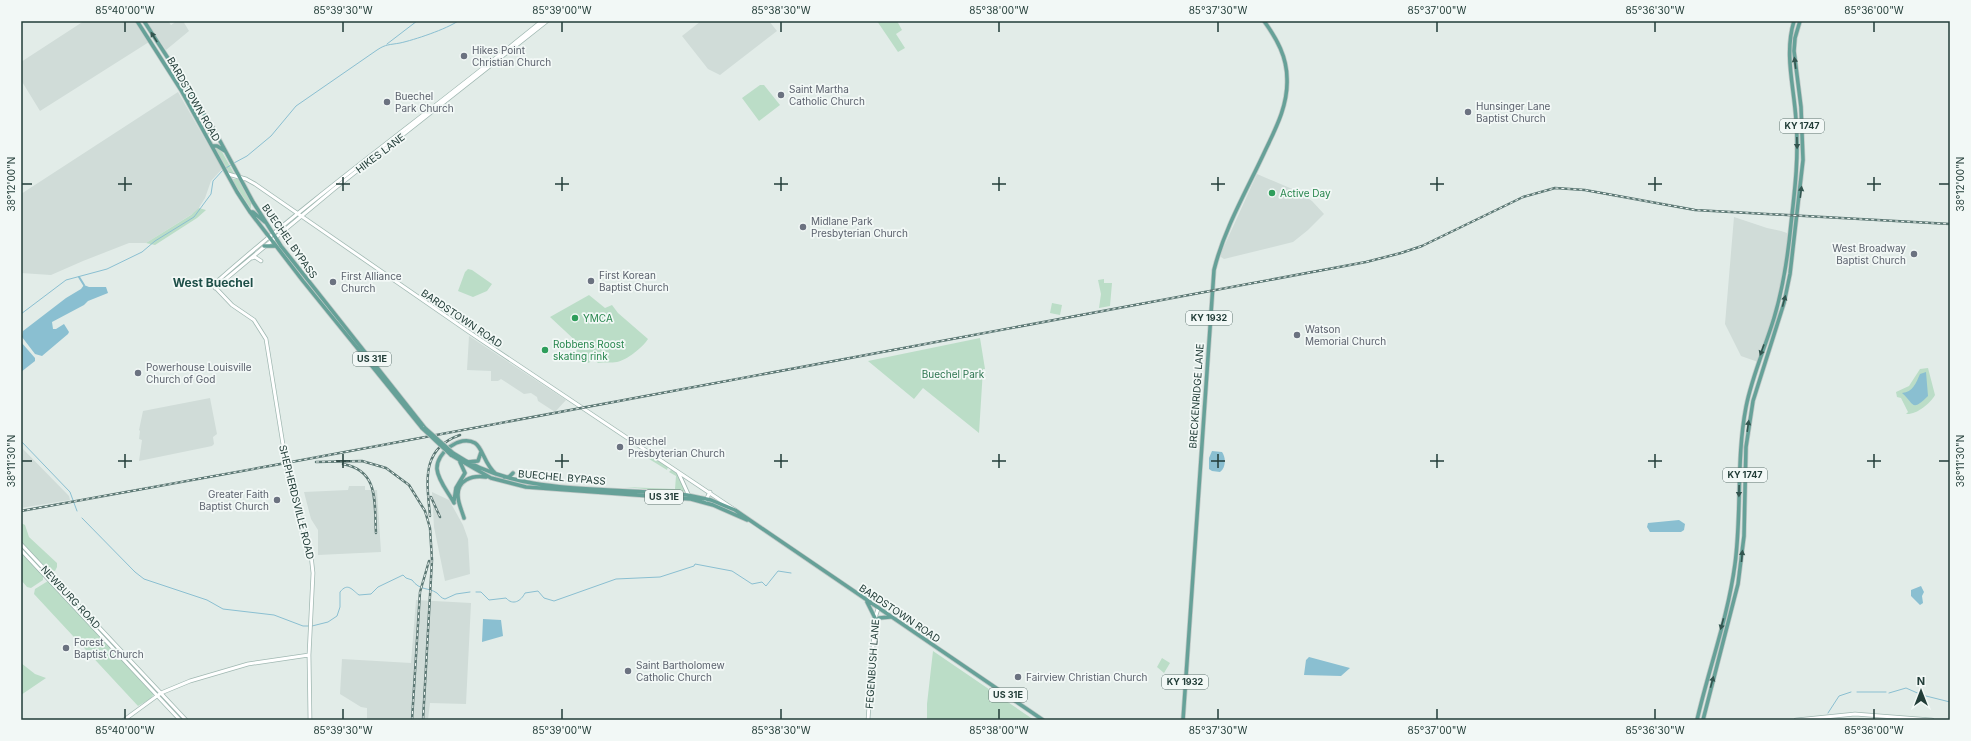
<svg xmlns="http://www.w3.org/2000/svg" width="1971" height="741" font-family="Inter,sans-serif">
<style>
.built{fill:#d0dcd8}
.green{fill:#bbddc7}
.water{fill:#8abfd1}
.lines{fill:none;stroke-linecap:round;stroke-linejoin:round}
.stream{stroke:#8abfd1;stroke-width:1}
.canal{stroke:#8abfd1;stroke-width:2}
.secondary-casing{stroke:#a0b8b2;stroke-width:4.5}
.primary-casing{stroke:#c1c9c7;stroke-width:5}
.secondary{stroke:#fff;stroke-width:3}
.primary{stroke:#66a198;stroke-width:3.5}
.rail-casing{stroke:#5c7874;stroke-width:2.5}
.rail{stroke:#f2f8f6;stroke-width:1;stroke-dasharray:3;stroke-linecap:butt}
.secondary-bridge-casing{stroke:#a0b8b2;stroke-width:4.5;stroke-linecap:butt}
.primary-bridge-casing{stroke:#c1c9c7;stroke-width:5;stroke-linecap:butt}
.secondary-bridge{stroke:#fff;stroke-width:3}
.primary-bridge{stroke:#66a198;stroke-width:3.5}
.oneway{fill:#335650}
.ticks{fill:none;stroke:#223d38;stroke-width:1.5}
.worship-dot{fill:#6b7280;stroke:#f2f8f6;stroke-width:1.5}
.leisure-dot{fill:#2e9e5b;stroke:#f2f8f6;stroke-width:1.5}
.labels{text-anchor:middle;stroke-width:3.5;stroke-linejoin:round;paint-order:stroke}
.shield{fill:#f2f8f6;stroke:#607571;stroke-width:1}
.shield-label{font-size:9px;font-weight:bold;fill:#223d38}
.worship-label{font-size:10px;fill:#5b616d;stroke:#f2f8f6;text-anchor:start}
.street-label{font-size:10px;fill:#223d38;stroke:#f2f8f6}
.leisure-label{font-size:10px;fill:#27864d;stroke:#f2f8f6;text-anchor:start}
.park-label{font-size:10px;fill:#2c744f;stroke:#f2f8f6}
.quarter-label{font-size:12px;font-weight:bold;fill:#1e4f48;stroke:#f2f8f6}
.neatline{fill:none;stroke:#223d38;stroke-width:1.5}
.ticks-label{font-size:10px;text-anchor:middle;fill:#223d38}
</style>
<rect width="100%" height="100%" fill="#e2ece8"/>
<path class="built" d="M 84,21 L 135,21 L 149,42 L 40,111 L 21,80 L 21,62 Z
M 146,21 L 168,21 L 171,25 L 177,21 L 183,21 L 189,31 L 166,50 Z
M 701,21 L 769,21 L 777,31 L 720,75 L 708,69 L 682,36 Z
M 178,92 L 222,169 L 211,181 L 205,198 L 197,211 L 146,243 L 129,243 L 83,261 L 51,275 L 21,273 L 21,194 Z
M 1257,174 L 1297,191 L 1312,201 L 1324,214 L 1308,230 L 1293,242 L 1224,259 L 1221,257 L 1221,253 Z
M 1734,217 L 1767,228 L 1781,231 L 1787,233 L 1789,240 L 1778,304 L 1758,362 L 1741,356 L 1725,324 Z
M 469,336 L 566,400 L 555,412 L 538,401 L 537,397 L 531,393 L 524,394 L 501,379 L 498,381 L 491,381 L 491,371 L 467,370 Z
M 210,398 L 217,434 L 213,437 L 214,444 L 212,446 L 139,461 L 142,440 L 139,439 L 140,431 L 139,430 L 143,411 Z
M 21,447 L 69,496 L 70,500 L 21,508 Z
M 349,486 L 365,486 L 365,490 L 377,490 L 381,552 L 318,555 L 318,530 L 311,519 L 304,492 L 348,490 Z
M 432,492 L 449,500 L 463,525 L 468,539 L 470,574 L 445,581 L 434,527 Z
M 416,600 L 471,603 L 466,704 L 430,703 L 428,720 L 367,720 L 367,708 L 361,707 L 340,694 L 342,659 L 411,663 Z"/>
<path class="green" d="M 877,21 L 897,21 L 902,30 L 896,34 L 905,48 L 898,52 Z
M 760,85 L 764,85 L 780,105 L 759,121 L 742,98 Z
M 203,121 L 206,122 L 214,136 L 213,143 L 202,123 Z
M 214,146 L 221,150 L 235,175 L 231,174 L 229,172 Z
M 238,179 L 251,203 L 251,209 L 234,183 L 233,179 Z
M 199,208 L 206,210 L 197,218 L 155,245 L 146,243 L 191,215 Z
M 468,269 L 472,270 L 492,284 L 487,291 L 473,297 L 458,291 L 465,272 Z
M 1104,279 L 1104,283 L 1112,283 L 1110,306 L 1099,308 L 1101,294 L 1098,280 Z
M 589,295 L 605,308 L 612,305 L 618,313 L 648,339 C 643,347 627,360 617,362 C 611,363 605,362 598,363 L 595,360 L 588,363 L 576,351 L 581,346 L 579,344 L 550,317 Z
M 1052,303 L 1062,305 L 1060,315 L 1050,313 Z
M 980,338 L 985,369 L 983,369 L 979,433 L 923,388 L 914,399 L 868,361 Z
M 1928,368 L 1935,395 C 1930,404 1916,415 1906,414 L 1908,412 L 1901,398 L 1897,397 L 1896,392 L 1909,386 L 1920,369 Z
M 641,450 L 668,467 L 667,470 L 641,454 Z
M 672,469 L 678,475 L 685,490 L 683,493 L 625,487 L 675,489 L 676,476 L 669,472 Z
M 21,523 L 25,525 L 29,537 L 57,563 L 57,567 L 55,571 L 48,570 L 21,543 Z
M 21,551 L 43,576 L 43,580 L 31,588 L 27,587 L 21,580 Z
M 48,581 L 154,694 L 150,699 L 138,706 L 34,594 L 35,589 Z
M 933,651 L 1034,720 L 927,720 L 927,704 Z
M 1162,658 L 1170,663 L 1164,673 L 1157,667 Z
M 21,663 L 35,674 L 46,678 L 21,695 Z"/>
<path class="water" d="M 84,285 L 89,287 L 106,287 L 108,293 L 88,301 L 84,305 L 52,322 L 53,329 L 56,329 L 64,324 L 69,332 L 68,334 L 42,356 L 35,354 L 22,337 L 23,331 L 66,298 L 81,289 Z
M 21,342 L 35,358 L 35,361 L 21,372 Z
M 1926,372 L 1928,396 C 1911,413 1914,403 1902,393 C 1913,392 1916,383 1920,374 Z
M 1212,451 L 1222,452 C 1226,457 1226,468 1220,472 L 1212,471 L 1209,469 L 1209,458 Z
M 1679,520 L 1685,524 L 1684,530 L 1681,532 L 1650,532 L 1647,527 L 1648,523 Z
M 1921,586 L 1924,592 L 1922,596 L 1923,603 L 1920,605 L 1911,596 L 1911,590 Z
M 483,619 L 501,620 L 503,636 L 482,642 Z
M 1309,657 L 1350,668 L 1341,676 L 1304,675 L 1306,660 Z"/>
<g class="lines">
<path class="stream" d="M 387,44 L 417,21
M 234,163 L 247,156 L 271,136 L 296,106 L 377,50 C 386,44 389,45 400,43 C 414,40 447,29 458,21
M 226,168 L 231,165
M 21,314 L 66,280 L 107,269 L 142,252 L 155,241 L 194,217 L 211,194 L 213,181 L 223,170
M 21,441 L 70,492 L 77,511
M 82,518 L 135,572 L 144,579 L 207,600 L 223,609 L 274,615 L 303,626 L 309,626
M 476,592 L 481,592 L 489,600 L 506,598 C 513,606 521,601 525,593 L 538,591 L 544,598 L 554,601 L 616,579 L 660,577 L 694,566 L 695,564 L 732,571 L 752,584 L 762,582 L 766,586 L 778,571 L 791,573
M 312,626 L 328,622 L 337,616 L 340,607 L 340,592 C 348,582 352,590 359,595 L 371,594 L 378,587 L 403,575 L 406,578 L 412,580 C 420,591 428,587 437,593 C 440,596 441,598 445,599 L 456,594 L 470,592
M 1857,692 L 1886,692
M 1889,693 L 1906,688 L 1922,695 L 1950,702
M 1828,713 L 1839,696 L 1851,692"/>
<path class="canal" d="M 79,277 L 84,285"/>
<defs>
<path id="secondary" d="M 228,174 L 246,179 L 255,184 L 469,332 L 735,510
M 252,258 L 255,257 L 261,261
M 215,288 L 334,189 L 547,21
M 285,457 L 266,339 L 254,320 L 232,305 L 213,285 C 318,192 433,110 542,21
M 288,471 L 298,513 L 311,555 L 313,573 L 309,655 L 310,720
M 678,472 L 689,496
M 705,502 L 710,492
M 21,544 L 186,720
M 21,550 L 180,720
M 124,720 L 161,693 L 190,681 L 248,664 L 309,655
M 868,720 L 875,618 L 878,609
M 1796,720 L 1855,714 L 1932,720"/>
<path id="primary" d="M 137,21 L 181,90 L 237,192 L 250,212 L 303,281 L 422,428
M 144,21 L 213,128 L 253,202 L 281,246 L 425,428
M 212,146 L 217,146 L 225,151
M 250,212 L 253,212 L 265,222
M 264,246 L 276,246
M 453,453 C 519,498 610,486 687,495 L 711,500 L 735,510 L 1043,720
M 451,455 L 491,478 L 526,487 L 691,499 L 713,505 L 747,520
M 468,462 L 478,461 L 481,452
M 504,477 L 509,477 L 513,473
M 454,501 L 456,488 L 465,473 L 460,462
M 454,503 C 449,493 438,481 437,469 C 436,453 460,434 475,443 C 483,448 484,464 496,474
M 464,518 C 462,511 458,503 458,496 C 457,480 472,475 486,477
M 867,602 L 875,618
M 874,626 L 879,618 L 890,617
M 1183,720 L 1214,270 C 1224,229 1247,190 1265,151 C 1276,128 1288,105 1287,79 C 1287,57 1277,39 1264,21
M 1697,720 C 1709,668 1728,617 1735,564 C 1742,512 1736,459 1746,407 C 1752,376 1765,348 1774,318 C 1783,288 1788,255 1791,224 C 1795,189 1799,155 1796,120 C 1794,86 1784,54 1794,21
M 1703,720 L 1738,584 L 1744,536 L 1746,447 L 1753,401 L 1784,303 L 1790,274 L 1803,160 L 1801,107 L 1794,51 L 1795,38 L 1800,21"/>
</defs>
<use href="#secondary" class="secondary-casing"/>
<use href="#primary" class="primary-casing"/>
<use href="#secondary" class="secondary"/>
<use href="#primary" class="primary"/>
<defs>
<path id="rail" d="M 316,462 L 362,461 L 386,468 L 409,485 L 425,511 L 430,528 L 432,560 L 423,720
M 343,464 C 380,471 374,503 376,533
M 431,497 L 440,517
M 21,511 L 275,465 L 1366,262 L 1401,253 L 1422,246 L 1523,197 L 1555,188 L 1585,190 L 1695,210 L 1950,224
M 430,516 C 427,482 420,449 460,435
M 412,720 L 420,592 L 429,561"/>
</defs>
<use href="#rail" class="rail-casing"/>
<use href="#rail" class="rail"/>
<defs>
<path id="secondary-bridge" d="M 285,457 L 288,471"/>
<path id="primary-bridge" d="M 422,428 L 451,455
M 425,428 L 453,453"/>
</defs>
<use href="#secondary-bridge" class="secondary-bridge-casing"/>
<use href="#primary-bridge" class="primary-bridge-casing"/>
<use href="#secondary-bridge" class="secondary-bridge"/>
<use href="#primary-bridge" class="primary-bridge"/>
</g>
<defs><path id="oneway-solid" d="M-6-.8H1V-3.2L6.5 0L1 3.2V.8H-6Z"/></defs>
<g class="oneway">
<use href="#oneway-solid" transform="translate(154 37) rotate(-122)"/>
<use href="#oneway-solid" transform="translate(1795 63) rotate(-97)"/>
<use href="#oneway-solid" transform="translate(1797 143) rotate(89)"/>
<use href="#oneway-solid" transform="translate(1801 192) rotate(-83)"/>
<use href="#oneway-solid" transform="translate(1784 301) rotate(-75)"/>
<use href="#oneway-solid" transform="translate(1762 350) rotate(110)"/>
<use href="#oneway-solid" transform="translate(1748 426) rotate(-82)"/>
<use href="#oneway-solid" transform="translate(1739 491) rotate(91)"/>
<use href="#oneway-solid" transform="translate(1742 556) rotate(-85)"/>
<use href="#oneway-solid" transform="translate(1722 624) rotate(105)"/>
<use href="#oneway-solid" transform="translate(1712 682) rotate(-75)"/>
</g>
<path class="ticks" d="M 125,22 L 125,32M 343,22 L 343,32M 562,22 L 562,32M 781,22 L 781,32M 999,22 L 999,32M 1218,22 L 1218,32M 1437,22 L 1437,32M 1655,22 L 1655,32M 1874,22 L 1874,32M 125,177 L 125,191M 343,177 L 343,191M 562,177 L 562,191M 781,177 L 781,191M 999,177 L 999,191M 1218,177 L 1218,191M 1437,177 L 1437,191M 1655,177 L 1655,191M 1874,177 L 1874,191M 22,184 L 32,184M 118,184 L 132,184M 336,184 L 350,184M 555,184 L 569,184M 774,184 L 788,184M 992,184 L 1006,184M 1211,184 L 1225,184M 1430,184 L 1444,184M 1648,184 L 1662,184M 1867,184 L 1881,184M 1939,184 L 1949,184M 125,454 L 125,468M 343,454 L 343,468M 562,454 L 562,468M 781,454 L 781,468M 999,454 L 999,468M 1218,454 L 1218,468M 1437,454 L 1437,468M 1655,454 L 1655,468M 1874,454 L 1874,468M 22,461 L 32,461M 118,461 L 132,461M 336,461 L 350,461M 555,461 L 569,461M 774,461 L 788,461M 992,461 L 1006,461M 1211,461 L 1225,461M 1430,461 L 1444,461M 1648,461 L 1662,461M 1867,461 L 1881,461M 1939,461 L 1949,461M 125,709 L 125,719M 343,709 L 343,719M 562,709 L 562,719M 781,709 L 781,719M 999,709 L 999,719M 1218,709 L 1218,719M 1437,709 L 1437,719M 1655,709 L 1655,719M 1874,709 L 1874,719"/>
<g class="worship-dot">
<circle cx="464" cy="56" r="4"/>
<circle cx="781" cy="95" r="4"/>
<circle cx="387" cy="102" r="4"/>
<circle cx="1468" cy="112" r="4"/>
<circle cx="803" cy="227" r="4"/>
<circle cx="1914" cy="254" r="4"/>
<circle cx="591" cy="281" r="4"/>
<circle cx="333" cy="282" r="4"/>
<circle cx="1297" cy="335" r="4"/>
<circle cx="138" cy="373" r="4"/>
<circle cx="620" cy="447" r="4"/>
<circle cx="277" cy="500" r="4"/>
<circle cx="66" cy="648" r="4"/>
<circle cx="628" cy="671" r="4"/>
<circle cx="1018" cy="677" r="4"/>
</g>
<g class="leisure-dot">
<circle cx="1272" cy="193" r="4"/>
<circle cx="575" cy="318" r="4"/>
<circle cx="545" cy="350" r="4"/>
</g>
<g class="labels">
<g class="shield">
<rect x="1780" y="119" width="44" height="14" rx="3"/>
<rect x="1186" y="311" width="46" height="14" rx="3"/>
<rect x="353" y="352" width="38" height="14" rx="3"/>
<rect x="1723" y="468" width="44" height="14" rx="3"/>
<rect x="645" y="490" width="38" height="14" rx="3"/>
<rect x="1162" y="675" width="46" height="14" rx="3"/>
<rect x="989" y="688" width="38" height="14" rx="3"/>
</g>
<g class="shield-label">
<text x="1802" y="129">KY 1747</text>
<text x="1209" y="321">KY 1932</text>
<text x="372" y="362">US 31E</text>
<text x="1745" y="478">KY 1747</text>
<text x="664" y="500">US 31E</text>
<text x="1185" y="685">KY 1932</text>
<text x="1008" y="698">US 31E</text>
</g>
<g class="worship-label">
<text x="472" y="54">Hikes Point<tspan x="472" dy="12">Christian Church</tspan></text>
<text x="789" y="93">Saint Martha<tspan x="789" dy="12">Catholic Church</tspan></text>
<text x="395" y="100">Buechel<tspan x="395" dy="12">Park Church</tspan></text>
<text x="1476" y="110">Hunsinger Lane<tspan x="1476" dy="12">Baptist Church</tspan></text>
<text x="811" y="225">Midlane Park<tspan x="811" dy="12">Presbyterian Church</tspan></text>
<text x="1906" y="252" text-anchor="end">West Broadway<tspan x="1906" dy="12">Baptist Church</tspan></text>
<text x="599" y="279">First Korean<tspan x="599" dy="12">Baptist Church</tspan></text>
<text x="341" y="280">First Alliance<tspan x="341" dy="12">Church</tspan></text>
<text x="1305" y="333">Watson<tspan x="1305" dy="12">Memorial Church</tspan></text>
<text x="146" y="371">Powerhouse Louisville<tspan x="146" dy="12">Church of God</tspan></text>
<text x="628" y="445">Buechel<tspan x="628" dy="12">Presbyterian Church</tspan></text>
<text x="269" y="498" text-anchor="end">Greater Faith<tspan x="269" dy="12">Baptist Church</tspan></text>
<text x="74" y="646">Forest<tspan x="74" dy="12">Baptist Church</tspan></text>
<text x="636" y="669">Saint Bartholomew<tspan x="636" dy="12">Catholic Church</tspan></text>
<text x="1026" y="681">Fairview Christian Church</text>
</g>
<g class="street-label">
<text transform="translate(194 99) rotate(60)" y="4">BARDSTOWN ROAD</text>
<text transform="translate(380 153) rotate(-37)" y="4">HIKES LANE</text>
<text transform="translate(290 241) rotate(55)" y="4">BUECHEL BYPASS</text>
<text transform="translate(462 318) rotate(34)" y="4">BARDSTOWN ROAD</text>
<text transform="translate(1196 396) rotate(-86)" y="4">BRECKENRIDGE LANE</text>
<text transform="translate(562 477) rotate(5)" y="4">BUECHEL BYPASS</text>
<text transform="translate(297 502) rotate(76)" y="4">SHEPHERDSVILLE ROAD</text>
<text transform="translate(71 597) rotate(47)" y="4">NEWBURG ROAD</text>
<text transform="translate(900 613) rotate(34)" y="4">BARDSTOWN ROAD</text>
<text transform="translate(872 664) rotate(-86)" y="4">FEGENBUSH LANE</text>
</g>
<g class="leisure-label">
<text x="1280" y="197">Active Day</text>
<text x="583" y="322">YMCA</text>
<text x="553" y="348">Robbens Roost<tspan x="553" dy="12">skating rink</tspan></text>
</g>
<g class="park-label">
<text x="953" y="378">Buechel Park</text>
</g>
<g class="quarter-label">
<text x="213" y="287">West Buechel</text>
</g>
</g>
<rect width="1971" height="741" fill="none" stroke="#f2f8f6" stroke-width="44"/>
<g transform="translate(1921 691)" stroke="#f2f8f6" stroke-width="3" paint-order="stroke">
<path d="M0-3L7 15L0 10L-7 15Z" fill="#223d38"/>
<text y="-6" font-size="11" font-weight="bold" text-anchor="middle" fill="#223d38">N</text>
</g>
<rect x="22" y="22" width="1927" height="697" class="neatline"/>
<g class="ticks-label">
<text x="125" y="14">85°40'00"W</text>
<text x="343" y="14">85°39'30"W</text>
<text x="562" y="14">85°39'00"W</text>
<text x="781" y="14">85°38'30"W</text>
<text x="999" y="14">85°38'00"W</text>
<text x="1218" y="14">85°37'30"W</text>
<text x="1437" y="14">85°37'00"W</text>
<text x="1655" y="14">85°36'30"W</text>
<text x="1874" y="14">85°36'00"W</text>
<text transform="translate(11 184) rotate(-90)" y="4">38°12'00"N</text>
<text transform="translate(1960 184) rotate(-90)" y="4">38°12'00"N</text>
<text transform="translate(11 461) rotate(-90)" y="4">38°11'30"N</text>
<text transform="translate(1960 461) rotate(-90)" y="4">38°11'30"N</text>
<text x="125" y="734">85°40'00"W</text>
<text x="343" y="734">85°39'30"W</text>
<text x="562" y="734">85°39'00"W</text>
<text x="781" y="734">85°38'30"W</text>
<text x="999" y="734">85°38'00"W</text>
<text x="1218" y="734">85°37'30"W</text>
<text x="1437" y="734">85°37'00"W</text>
<text x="1655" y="734">85°36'30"W</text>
<text x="1874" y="734">85°36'00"W</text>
</g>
</svg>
